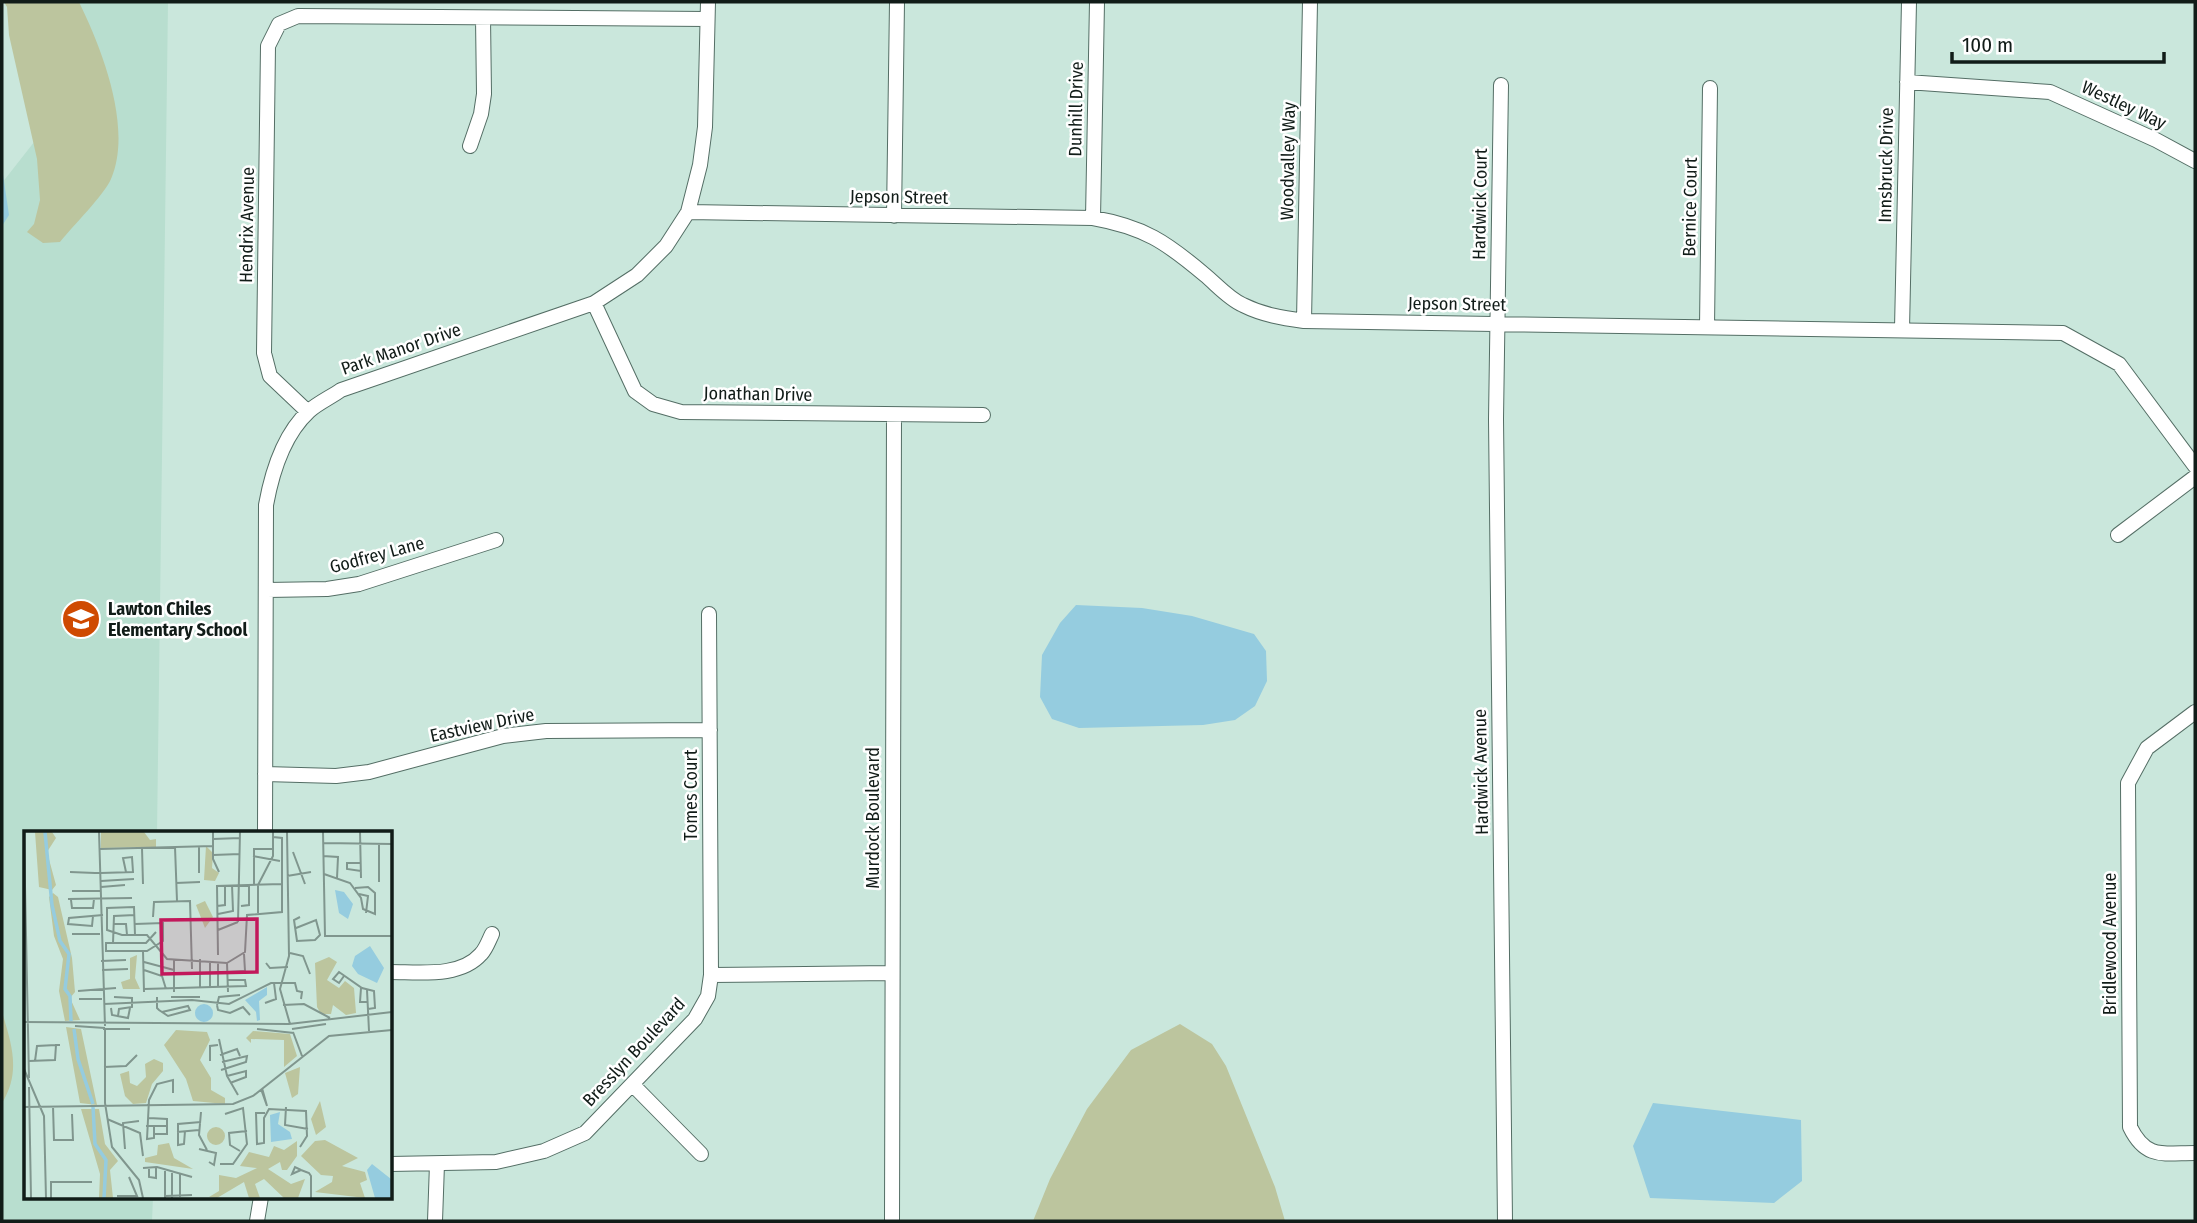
<svg xmlns="http://www.w3.org/2000/svg" width="2197" height="1223" font-family="'Fira Sans Condensed',sans-serif">
<style>
.built{fill:#b8decf}
.green{fill:#bcc59e}
.water{fill:#95ccdf}
.lines{fill:none;stroke-linecap:round;stroke-linejoin:round}
.minor-casing{stroke:#546e65;stroke-width:16}
.minor{stroke:#fff;stroke-width:14}
.labels{text-anchor:middle;stroke-width:5;stroke-linejoin:round;paint-order:stroke}
.street-label{font-size:18px;fill:#111c18;stroke:#fff}
.poi-label{font-size:18px;font-weight:bold;fill:#111c18;stroke:#fff;text-anchor:start}
.inset-river{fill:none;stroke:#95ccdf;stroke-width:3.5}
.inset-road{fill:none;stroke:#80968e;stroke-width:2}
.view{fill:#c2185b;fill-opacity:0.15;stroke:#c2185b;stroke-width:3.5}
.inset-edge{fill:none;stroke:#111c18;stroke-width:3.5}
</style>
<rect width="100%" height="100%" fill="#cae7dc"/>
<path class="built" d="M 12,2 L 168,2 L 157,833 L 26,833 L 26,1197 L 153,1197 L 152,1221 L 2,1221 L 2,183 L 42,132 Z"/>
<path class="green" d="M 4,2 L 79,2 C 102,49 133,128 111,179 C 104,195 72,227 60,242 L 43,243 L 27,232 L 34,224 L 40,200 L 37,159 L 9,35 L 7,7 Z
M 2,1012 C 12,1045 21,1072 2,1103 Z
M 1180,1024 L 1212,1044 L 1226,1066 L 1275,1187 L 1285,1221 L 1033,1221 L 1050,1179 L 1087,1109 L 1131,1050 Z"/>
<path class="water" d="M 2,168 L 9,215 L 2,226 Z
M 1076,605 L 1142,608 L 1192,616 L 1254,634 L 1266,651 L 1267,681 L 1255,706 L 1235,720 L 1203,725 L 1079,728 L 1052,719 L 1040,697 L 1042,655 L 1060,623 Z
M 1653,1103 L 1801,1120 L 1802,1181 L 1774,1203 L 1650,1198 L 1633,1146 Z"/>
<g class="lines">
<defs>
<path id="minor" d="M 1907,82 L 2050,92 L 2156,140 L 2195,161
M 1501,85 L 1496,419 L 1505,1221
M 470,146 L 481,114 L 484,94 L 483,18
M 688,212 L 1093,218 C 1144,227 1166,242 1205,275 C 1217,285 1229,299 1243,305 C 1263,315 1283,318 1304,321 L 2063,333 L 2119,364 L 2195,466
M 894,216 L 897,2
M 1093,218 L 1097,2
M 594,303 L 635,391 L 653,404 L 681,412 L 983,415
M 1304,321 L 1310,2
M 1707,327 L 1710,88
M 1902,329 L 1909,2
M 308,412 L 270,376 L 264,353 L 268,46 L 279,24 L 298,16 L 707,19
M 2118,535 L 2195,477
M 267,590 L 327,589 L 359,584 L 496,540
M 2195,712 L 2147,748 L 2128,783 L 2130,1127 C 2146,1160 2164,1153 2195,1153
M 265,774 L 336,776 L 369,772 L 503,736 L 546,731 L 710,730
M 265,833 L 266,505 C 272,472 283,435 309,411 C 318,403 331,397 341,390 L 594,303 L 637,275 L 666,246 L 688,212 L 700,165 L 705,127 L 708,2
M 390,972 C 419,972 460,978 481,954 C 486,949 489,940 492,934
M 711,975 L 891,973
M 633,1085 L 701,1154
M 390,1164 L 496,1162 L 544,1151 L 585,1133 L 695,1019 L 708,996 L 711,975 L 709,614
M 257,1221 L 261,1197
M 435,1221 L 437,1164
M 892,1221 L 894,415"/>
</defs>
<use href="#minor" class="minor-casing"/>
<use href="#minor" class="minor"/>
</g>
<defs>
<symbol id="school-disc" viewBox="-11 -11 22 22"><circle r="9.5" fill="#cf4a01" stroke="#fff"/><path d="M0-5L7-2L0 1L-7-2ZM-4 1L0 2.5L4 1V4Q0 6-4 4Z" fill="#fff"/></symbol>
</defs>
<g fill-rule="evenodd">
<use href="#school-disc" x="59" y="597" width="44" height="44"/>
</g>
<g class="labels">
<g class="street-label">
<text transform="translate(2124 105) rotate(25)" y="6">Westley Way</text>
<text transform="translate(1076 109) rotate(-89)" y="6">Dunhill Drive</text>
<text transform="translate(1288 161) rotate(-89)" y="6">Woodvalley Way</text>
<text transform="translate(1886 165) rotate(-89)" y="6">Innsbruck Drive</text>
<text transform="translate(899 197) rotate(1)" y="6">Jepson Street</text>
<text transform="translate(1480 204) rotate(-89)" y="6">Hardwick Court</text>
<text transform="translate(1690 207) rotate(-89)" y="6">Bernice Court</text>
<text transform="translate(247 225) rotate(-89)" y="6">Hendrix Avenue</text>
<text transform="translate(1457 304) rotate(1)" y="6">Jepson Street</text>
<text transform="translate(401 349) rotate(-19)" y="6">Park Manor Drive</text>
<text transform="translate(758 394) rotate(1)" y="6">Jonathan Drive</text>
<text transform="translate(377 555) rotate(-15)" y="6">Godfrey Lane</text>
<text transform="translate(482 725) rotate(-12)" y="6">Eastview Drive</text>
<text transform="translate(1481 772) rotate(-91)" y="6">Hardwick Avenue</text>
<text transform="translate(691 795) rotate(-90)" y="6">Tomes Court</text>
<text transform="translate(873 818) rotate(-90)" y="6">Murdock Boulevard</text>
<text transform="translate(2110 944) rotate(-90)" y="6">Bridlewood Avenue</text>
<text transform="translate(634 1052) rotate(-47)" y="6">Bresslyn Boulevard</text>
</g>
<g class="poi-label">
<text x="108" y="615">Lawton Chiles<tspan x="108" dy="21">Elementary School</tspan></text>
</g>
</g>
<g transform="translate(24 831)">
<rect width="368" height="368" fill="#cae7dc"/>
<path d="M 11,1 L 28,1 L 32,7 L 23,21 L 32,54 L 28,59 L 15,56 ZM 77,1 L 120,1 L 126,9 L 132,8 L 132,16 L 77,17 ZM 182,15 L 189,22 L 188,37 L 195,42 L 191,50 L 180,49 ZM 29,62 L 34,66 L 48,127 L 51,161 L 46,167 L 56,189 L 41,190 L 35,160 L 39,128 L 30,105 L 25,66 ZM 181,70 L 189,86 L 181,97 L 172,74 ZM 113,124 L 111,147 L 116,158 L 99,158 L 97,151 L 106,148 L 106,127 ZM 305,126 L 313,131 L 303,149 L 315,157 L 321,150 L 330,157 L 332,182 L 322,184 L 309,174 L 307,183 L 297,183 L 293,176 L 291,132 ZM 42,196 L 57,198 L 73,274 L 56,272 ZM 152,199 L 183,201 L 186,209 L 176,229 L 187,247 L 187,259 L 201,267 L 201,273 L 169,270 L 162,248 L 140,214 ZM 229,200 L 266,203 L 273,225 L 260,236 L 260,209 L 227,208 L 227,212 L 222,207 ZM 130,228 L 139,232 L 139,240 L 128,253 L 122,272 L 109,273 L 101,265 L 96,243 L 105,240 L 106,252 L 113,255 L 122,246 L 121,233 ZM 276,236 L 274,263 L 268,267 L 261,242 ZM 296,270 L 302,296 L 292,304 L 287,288 ZM 57,278 L 75,278 L 81,313 L 94,330 L 86,339 L 89,367 L 75,367 L 76,343 ZM183 305a9 9 0 1 1 18 0a9 9 0 1 1-18 0ZM 301,309 L 334,327 L 318,335 L 341,341 L 343,349 L 336,352 L 341,367 L 291,361 L 308,351 L 309,345 L 297,344 L 277,325 L 291,310 ZM 273,310 L 273,325 L 263,339 L 258,339 L 256,331 L 244,338 L 267,353 L 281,348 L 274,367 L 260,367 L 240,348 L 231,353 L 236,367 L 225,367 L 220,351 L 193,367 L 185,366 L 195,360 L 195,344 L 212,347 L 233,337 L 216,335 L 225,321 L 245,326 L 250,315 L 260,319 ZM 145,312 L 150,327 L 169,338 L 121,331 L 121,327 L 133,324 L 134,314 Z" fill="#bcc59e"/>
<path d="M 311,59 L 320,61 L 329,73 L 324,88 L 315,82 ZM 346,115 L 360,137 L 353,152 L 334,143 L 328,135 L 331,125 ZM 243,156 L 243,164 L 235,170 L 236,189 L 233,190 L 232,181 L 221,169 ZM171 182a9 9 0 1 1 18 0a9 9 0 1 1-18 0ZM 256,281 L 254,293 L 266,301 L 268,308 L 247,311 L 246,284 ZM 348,333 L 367,348 L 367,367 L 351,367 L 343,339 Z" fill="#95ccdf"/>
<path class="inset-river" d="M 21,1 L 28,74 L 36,110 L 45,123 L 41,158 L 46,165 L 47,190M 50,198 L 54,228 L 69,273M 69,276 L 71,313 L 82,329 L 80,367"/>
<path class="inset-road" d="M 75,1 L 81,195M 189,1 L 189,28 L 195,41M 263,1 L 265,125 L 256,158 L 266,193M 299,1 L 301,105 L 368,105M 336,1 L 337,47M 0,7 L 5,247M 189,8 L 216,7M 299,12 L 368,13M 355,13 L 355,51M 175,15 L 175,42M 151,16 L 153,70M 118,17 L 119,53M 76,18 L 189,15M 269,21 L 281,53M 189,24 L 216,23M 229,25 L 256,30M 299,25 L 314,26 L 313,47M 336,32 L 323,32 L 323,38 L 337,40M 46,41 L 71,42 L 77,42 L 109,41 L 108,26 L 99,27 L 102,41M 300,43 L 326,52 L 337,67 L 339,78 L 351,83 L 351,62 L 344,56 L 331,57M 263,45 L 287,41M 77,50 L 110,48M 152,52 L 176,51M 230,53 L 230,18 L 249,18M 77,56 L 101,54M 48,60 L 76,60M 335,63 L 344,65 L 342,82M 44,68 L 108,67M 47,69 L 48,77 L 69,77 L 70,68M 193,75 L 201,74 L 201,54M 217,75 L 225,74 L 225,53M 234,82 L 234,54 L 249,25 L 249,1M 194,83 L 209,80 L 208,54M 69,85 L 68,95 L 44,93 L 45,87 L 79,84M 129,86 L 130,71 L 166,70 L 168,138M 214,91 L 216,1M 90,93 L 102,93 L 103,104M 111,93 L 139,92 L 139,110 L 123,120 L 82,120 L 82,112 L 122,112 L 132,101M 272,97 L 292,89 L 296,104 L 291,109 L 273,110 L 270,89 L 276,86M 194,99 L 214,91M 48,103 L 76,103M 111,104 L 110,76 L 83,77 L 83,99 L 98,104 L 123,104 L 143,128 L 203,132M 89,112 L 90,85 L 111,84M 119,120 L 120,161M 266,122 L 279,125 L 286,143M 194,124 L 193,55 L 258,53M 77,130 L 102,129M 120,131 L 150,139M 203,132 L 221,121 L 223,84 L 258,81 L 258,7 L 249,6M 203,132 L 204,161M 242,132 L 246,137 L 264,136M 78,139 L 104,138M 120,139 L 138,145 L 142,158M 203,141 L 221,140 L 220,123M 320,145 L 315,152 L 309,148 L 315,141 L 338,157 L 350,160 L 351,177 L 344,178M 176,157 L 176,128M 186,157 L 186,132M 194,157 L 194,132M 337,157 L 336,171 L 344,171M 120,158 L 222,155 L 221,149 L 203,149M 343,159 L 345,200M 54,160 L 92,157M 150,161 L 150,128M 90,166 L 108,167 L 108,176 L 95,178 L 94,185M 133,166 L 133,177 L 135,179 L 144,185 L 166,179 L 164,175 L 138,181M 147,166 L 176,166M 55,168 L 78,168M 241,172 L 252,168 L 250,152M 80,173 L 168,169 L 205,173 L 247,152 L 271,152 L 273,160 L 278,161 L 277,168M 193,174 L 194,179 L 206,182 L 219,176 L 226,184M 193,174 L 195,166 L 216,164M 259,174 L 280,173 L 306,187M 87,177 L 88,184 L 104,187 L 106,177M 0,191 L 265,193 L 368,181M 51,195 L 81,197M 79,198 L 106,198M 81,198 L 81,272 L 88,316 L 115,349 L 119,367M 233,198 L 270,202M 268,198 L 302,193M 269,201 L 278,225M 195,208 L 203,245 L 214,264M 196,224 L 213,218 L 216,225M 5,230 L 31,229 L 32,214 L 36,214M 11,230 L 13,215 L 32,214M 186,230 L 186,215 L 194,214M 80,236 L 102,235 L 113,224M 0,238 L 20,285 L 22,367M 197,239 L 222,231 L 223,225 L 198,231M 203,245 L 222,240 L 222,246 L 206,252M 5,256 L 7,367M 237,258 L 243,275 L 238,257M 29,275 L 30,309 L 49,309 L 48,283M 0,276 L 209,273 L 229,265 L 305,205 L 368,199M 262,276 L 261,294 L 284,298M 177,281 L 175,304 L 183,319M 241,282 L 232,282 L 233,313 L 240,312 L 240,287 L 245,278 L 282,280 L 283,305 L 276,316M 125,287 L 143,288 L 143,303 L 130,303M 83,288 L 116,302 L 119,325M 122,295 L 144,295M 130,295 L 130,307 L 123,308 L 125,269 L 133,253 L 149,249 L 149,262M 161,300 L 160,313 L 154,314 L 154,293 L 177,291M 153,301 L 175,299M 101,318 L 99,292 L 115,290M 175,318 L 192,322 L 190,334 L 185,331M 216,320 L 206,314 L 205,302 L 223,300M 196,333 L 209,333 L 223,313 L 219,277 L 201,283M 119,337 L 133,336 L 168,346M 125,337 L 125,346 L 132,347 L 132,336M 277,339 L 268,343 L 271,336 L 277,339 L 285,342 L 287,345 L 287,367M 93,365 L 113,365 L 105,346M 141,365 L 168,364M 156,366 L 156,343M 27,367 L 27,351 L 68,351M 141,367 L 141,338M 148,367 L 148,340"/>
<path class="view" d="M 233,88 L 233,141 L 138,143 L 137,89 Z"/>
<rect width="368" height="368" class="inset-edge"/>
</g>
<rect width="2197" height="1223" fill="none" stroke="#111c18" stroke-width="7"/>
<path d="M1952 52v10h212v-10" fill="none" stroke="#111c18" stroke-width="3.5"/>
<text x="1962" y="52" font-size="21" fill="#111c18" stroke="#ffffff" stroke-width="5" paint-order="stroke">100 m</text>
</svg>
